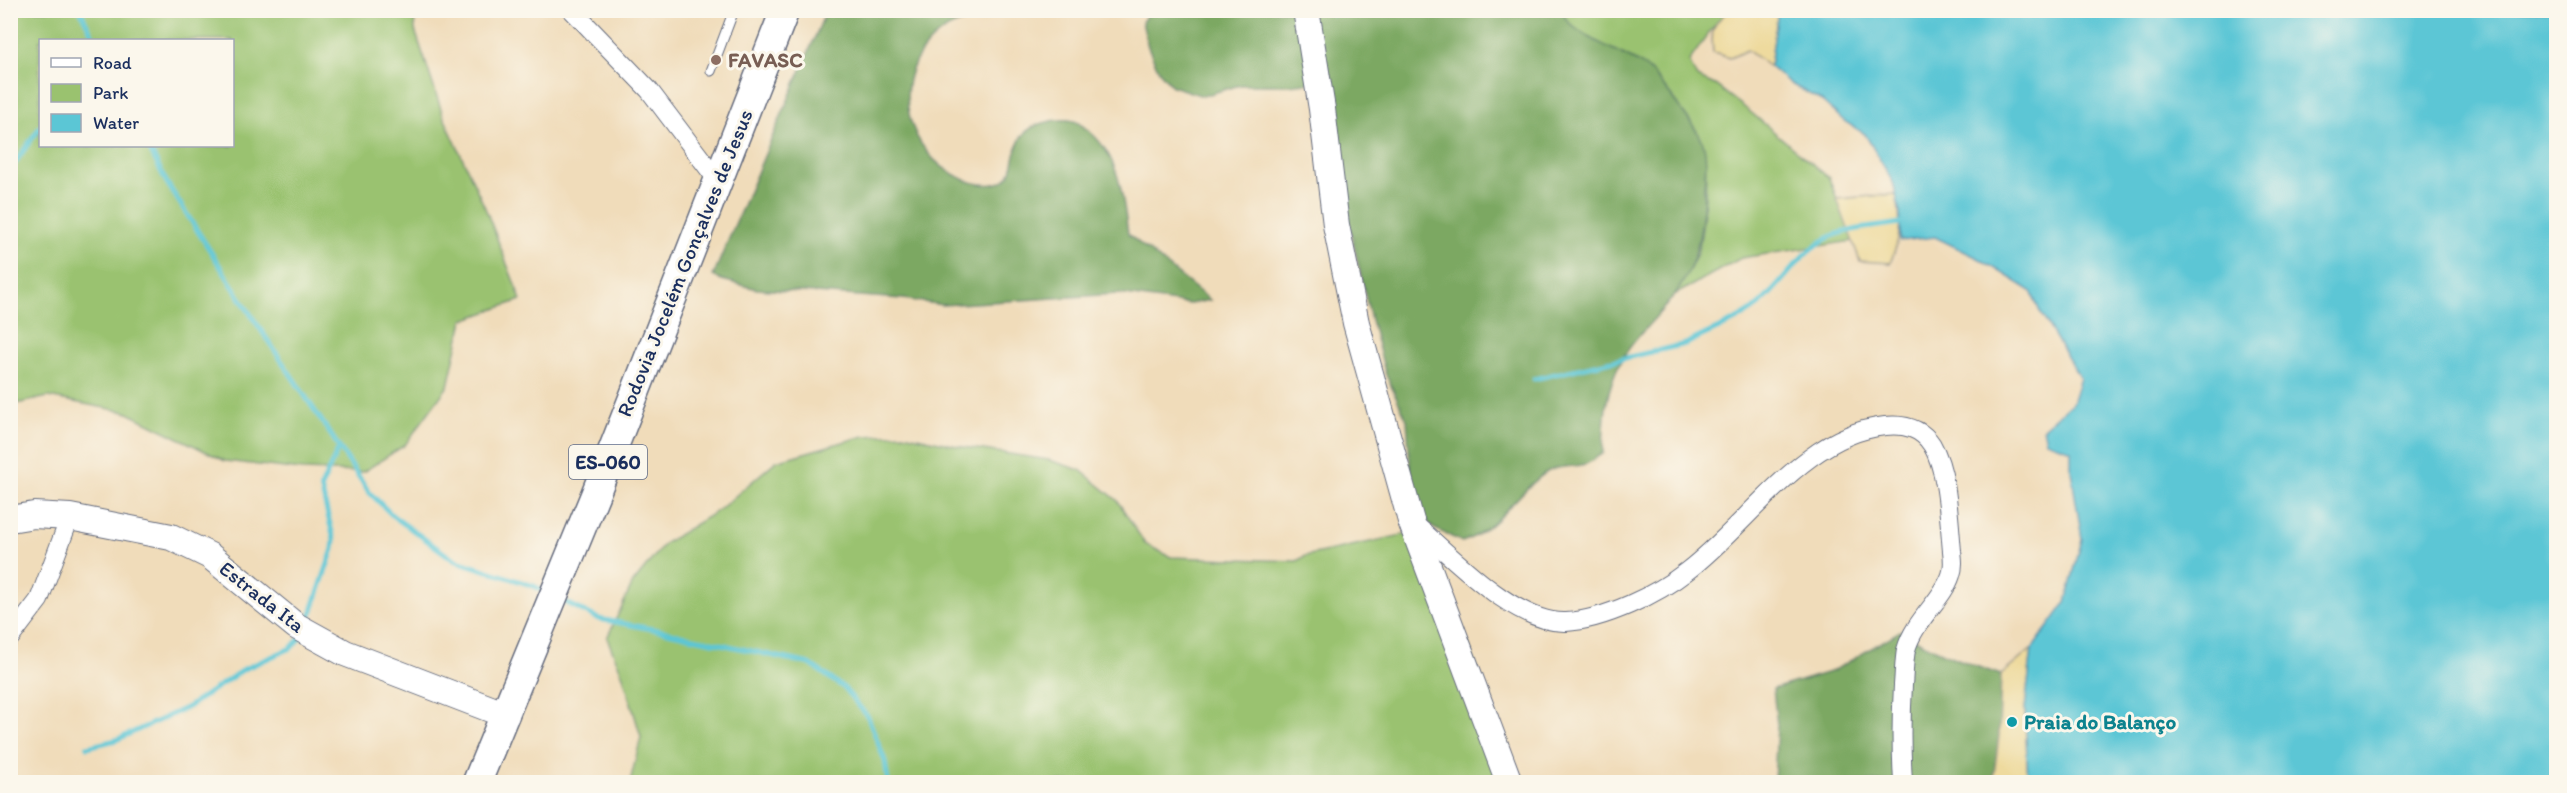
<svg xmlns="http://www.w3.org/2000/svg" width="2567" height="793" font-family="Itim,sans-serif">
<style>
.green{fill:#9ac26f;stroke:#5a7866;stroke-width:1.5;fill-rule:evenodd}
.forest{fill:#7ba862;stroke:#4b6c60;stroke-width:1.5}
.sand{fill:#eeda9e;stroke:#84847e;stroke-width:1.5}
.water{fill:#5bc6d5;stroke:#3b7a9a;stroke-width:1.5}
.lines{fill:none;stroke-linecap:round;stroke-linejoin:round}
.stream{stroke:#5bc6d5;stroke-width:5}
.lane-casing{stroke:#666c7e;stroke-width:11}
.street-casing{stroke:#666c7e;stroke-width:20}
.secondary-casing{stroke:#666c7e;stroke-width:28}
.primary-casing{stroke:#666c7e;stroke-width:31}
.lane{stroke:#fff;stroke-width:9}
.street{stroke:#fff;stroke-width:18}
.secondary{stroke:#fff;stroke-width:26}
.primary{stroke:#fff;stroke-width:28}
.education-dot{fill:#8d6e63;stroke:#fbf7ec;stroke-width:2}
.culture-dot{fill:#0f9aa8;stroke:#fbf7ec;stroke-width:2}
.labels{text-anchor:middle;stroke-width:6;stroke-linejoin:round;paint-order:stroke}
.shield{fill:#fbf7ec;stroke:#5e6b89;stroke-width:1.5}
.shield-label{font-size:20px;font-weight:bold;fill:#1b2f5e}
.education-label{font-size:21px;font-weight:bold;fill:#785e54;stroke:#fbf7ec;text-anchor:start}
.street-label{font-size:21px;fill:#1b2f5e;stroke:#fbf7ec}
.culture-label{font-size:21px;font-weight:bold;fill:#0d838f;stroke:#fbf7ec;text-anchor:start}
</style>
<rect width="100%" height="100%" fill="#fbf7ec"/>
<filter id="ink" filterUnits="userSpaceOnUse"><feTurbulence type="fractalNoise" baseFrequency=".0167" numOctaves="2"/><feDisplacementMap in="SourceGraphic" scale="12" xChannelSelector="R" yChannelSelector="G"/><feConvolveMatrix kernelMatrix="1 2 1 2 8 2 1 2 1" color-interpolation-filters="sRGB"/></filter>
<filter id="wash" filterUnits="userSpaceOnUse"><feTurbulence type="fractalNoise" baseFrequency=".008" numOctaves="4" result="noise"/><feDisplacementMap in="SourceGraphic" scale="24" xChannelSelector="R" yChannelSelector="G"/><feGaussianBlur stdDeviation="1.35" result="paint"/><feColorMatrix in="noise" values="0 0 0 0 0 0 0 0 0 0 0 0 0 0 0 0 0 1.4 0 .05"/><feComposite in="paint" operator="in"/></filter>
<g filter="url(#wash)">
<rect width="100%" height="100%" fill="#f0dcba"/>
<path class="green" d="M 11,10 L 414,11 L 415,30 L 443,115 L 486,210 L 521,300 L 463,320 L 448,386 L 405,445 L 363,472 L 302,470 L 225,461 L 126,412 L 48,397 L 11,405 ZM 40,40 L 232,40 L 232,146 L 40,146 Z
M 1562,11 L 1728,11 C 1713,23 1702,45 1689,61 L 1697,77 L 1715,85 L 1748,110 L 1829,178 L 1853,241 L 1741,258 L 1676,294 C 1683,281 1692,267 1697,253 C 1704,229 1709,166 1703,143 C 1699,131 1658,77 1648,69 C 1626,51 1570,38 1562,11 Z
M 904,434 L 957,446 L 1049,460 L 1080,470 L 1117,500 L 1145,544 L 1171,557 L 1297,561 L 1305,556 L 1425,530 L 1520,782 L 630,782 L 641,737 L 623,676 L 607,638 L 633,583 L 665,543 L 719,510 L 776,461 L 864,436 Z"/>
<path class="forest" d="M 1150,10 L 1562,11 C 1570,37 1625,51 1647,68 C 1656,75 1697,129 1702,140 C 1708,155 1705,174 1704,190 C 1703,226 1698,263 1676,293 C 1660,315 1638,333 1624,356 C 1605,387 1604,418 1603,453 C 1598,456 1593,461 1588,463 C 1574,469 1560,464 1547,472 C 1516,492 1499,529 1462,542 L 1433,528 L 1419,512 L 1412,495 L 1407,420 L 1386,375 L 1371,320 L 1350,228 L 1329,112 L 1331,80 L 1289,85 L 1240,85 L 1203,96 L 1172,86 L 1159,71 L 1148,47 L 1142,22 Z
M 826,11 L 994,11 C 967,23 950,20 927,45 C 889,87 909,154 959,177 C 969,182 982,186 994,184 C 1028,179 998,132 1047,122 C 1055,120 1066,119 1074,121 C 1079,122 1085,128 1089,131 C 1120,157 1123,197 1128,234 L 1210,300 L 1190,304 L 1118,294 L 942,305 L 903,299 L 757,289 L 722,280 L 713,276 Z
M 1900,631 C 1933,650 1965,663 2001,675 L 1999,736 L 1993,782 L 1774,782 L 1777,725 L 1773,689 L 1833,671 Z"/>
<path class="sand" d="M 1728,11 L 1778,11 L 1770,67 L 1747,50 L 1730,58 L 1713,53 C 1711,32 1711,25 1728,11 Z
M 1896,194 C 1902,222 1901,238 1890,263 L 1860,261 L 1837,199 Z
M 2032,649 L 2025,709 L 2028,782 L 1993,782 L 1999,736 L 2001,675 Z"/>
<path class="water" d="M 1778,11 L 2556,11 L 2556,782 L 2028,782 L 2025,709 L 2032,649 L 2066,602 L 2082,539 L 2071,471 L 2071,450 L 2046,441 L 2043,428 L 2072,403 L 2080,378 L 2040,312 L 2031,291 L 1980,259 L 1935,237 L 1900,241 L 1900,211 L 1893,182 L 1865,134 L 1844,121 L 1822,101 L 1791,84 L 1770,67 Z"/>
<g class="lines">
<path class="stream" d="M 80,10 L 95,40
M 1333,14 L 1335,10
M 148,146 L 167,183 L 253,318 L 369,492 L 393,516 L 454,560 L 534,586 L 547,593
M 10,170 L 40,127
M 1534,379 L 1686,344 C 1709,331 1734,324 1755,308 C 1781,288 1798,253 1828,238 C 1849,228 1877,227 1900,223
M 561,600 L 599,619 L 663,631 L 810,664 L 844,688 L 868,717 L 885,761 L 888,782
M 307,625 L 333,549 L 334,540 L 321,487 L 339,447
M 87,747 L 116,740 L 188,707 L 244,669 L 291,648 L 302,636"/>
</g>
</g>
<g filter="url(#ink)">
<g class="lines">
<defs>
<path id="lane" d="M 711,71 L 734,10"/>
<path id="street" d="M 572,10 L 649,90 L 718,181
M 1413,523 C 1451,555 1514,624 1566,622 C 1604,620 1658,594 1687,571 C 1749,524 1804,434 1885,426 C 1905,424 1921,428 1932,445 C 1948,472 1949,520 1952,551 C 1953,559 1954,567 1951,575 C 1943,600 1914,620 1906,650 C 1904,661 1904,674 1903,685 C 1901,718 1901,749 1903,782
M 10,638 L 39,600 L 70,517"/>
<path id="secondary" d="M 1306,10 L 1322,109 L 1336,225 L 1356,323 L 1411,521 L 1509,782
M 10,519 L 34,515 L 70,517 L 171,537 L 210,556 L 296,626 L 345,653 L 506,715"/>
<path id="primary" d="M 477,782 L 595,495 L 785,10"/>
</defs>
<use href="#lane" class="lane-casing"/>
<use href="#street" class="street-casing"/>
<use href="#secondary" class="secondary-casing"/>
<use href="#primary" class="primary-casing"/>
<use href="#lane" class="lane"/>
<use href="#street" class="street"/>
<use href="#secondary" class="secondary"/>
<use href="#primary" class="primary"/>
</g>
</g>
<circle class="education-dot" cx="716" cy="60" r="6"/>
<circle class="culture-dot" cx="2012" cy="722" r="6"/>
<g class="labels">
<rect class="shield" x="569" y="445" width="78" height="34" rx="4.5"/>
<g class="shield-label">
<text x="608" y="469">ES-060</text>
</g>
<g class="education-label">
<text x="728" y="67">FAVASC</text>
</g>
<g class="street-label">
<text transform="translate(685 263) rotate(-68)" y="7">Rodovia Jocelém Gonçalves de Jesus</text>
<text transform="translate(262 597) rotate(38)" y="7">Estrada Ita</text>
</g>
<g class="culture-label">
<text x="2024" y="729">Praia do Balanço</text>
</g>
</g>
<rect width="2567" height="793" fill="none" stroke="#fbf7ec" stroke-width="36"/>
<rect x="39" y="39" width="195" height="108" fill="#fbf7ec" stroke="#a1a7b3" stroke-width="1.5"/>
<rect x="51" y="58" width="30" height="9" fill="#ffffff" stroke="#a1a7b3" stroke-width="1.5"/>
<text x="93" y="69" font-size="18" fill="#1b2f5e">Road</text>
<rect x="51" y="84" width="30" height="18" fill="#9ac26f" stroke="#a1a7b3" stroke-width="1.5"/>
<text x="93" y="99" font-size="18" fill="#1b2f5e">Park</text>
<rect x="51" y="114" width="30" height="18" fill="#5bc6d5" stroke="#a1a7b3" stroke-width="1.5"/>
<text x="93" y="129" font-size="18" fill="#1b2f5e">Water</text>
</svg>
